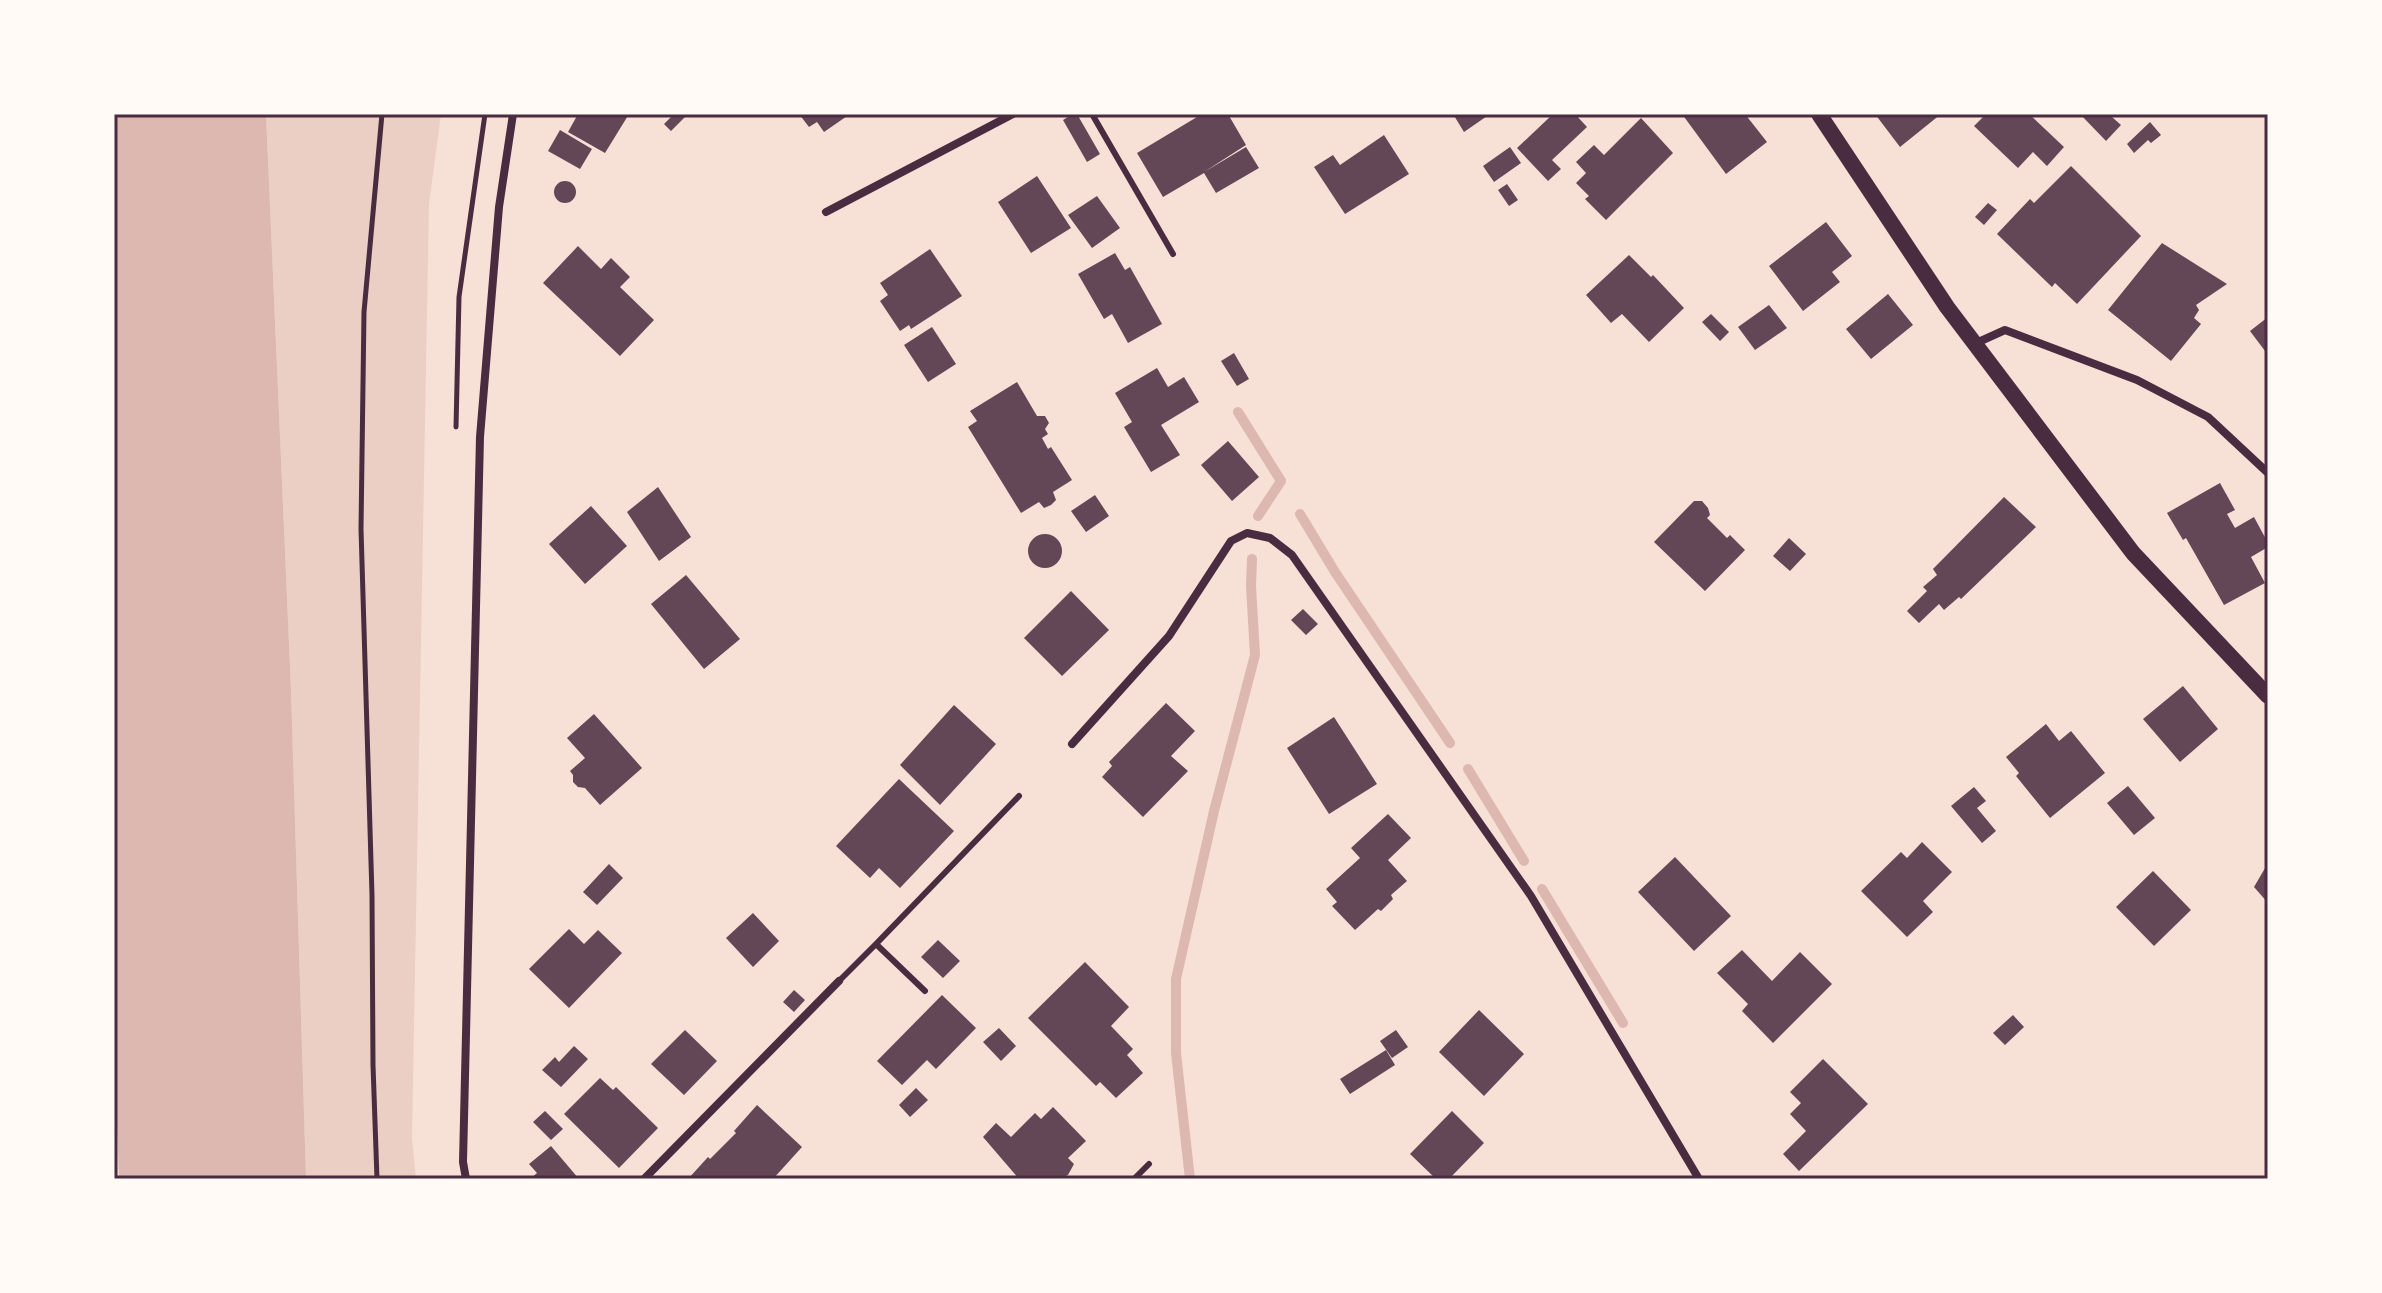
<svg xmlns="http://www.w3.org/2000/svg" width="2382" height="1293" font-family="Arial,sans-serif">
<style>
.green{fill:#ebcfc5}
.water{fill:#dcb8b0}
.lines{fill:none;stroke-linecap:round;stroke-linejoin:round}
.stream{stroke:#dcb8b0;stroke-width:10}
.building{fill:#644757}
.path{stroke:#4a2c40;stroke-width:5}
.service{stroke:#4a2c40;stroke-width:6}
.minor{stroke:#4a2c40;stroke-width:8}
.secondary{stroke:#4a2c40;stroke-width:16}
.neatline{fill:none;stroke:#4a2c40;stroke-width:3}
</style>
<rect width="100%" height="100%" fill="#f7e1d7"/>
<path class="green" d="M 266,114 L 441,114 L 429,204 L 412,1138 L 416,1179 L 306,1179 L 291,690 Z"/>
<path class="water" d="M 114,114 L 266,114 L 291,690 L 306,1179 L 119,1179 L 114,1036 Z"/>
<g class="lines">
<path class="stream" d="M 1238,412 L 1281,481 L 1258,516
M 1300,514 L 1335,572 L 1450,743
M 1468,769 L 1524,861
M 1542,889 L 1623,1023
M 1190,1179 L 1176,1053 L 1176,979 L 1214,811 L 1255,655 L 1251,586 L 1252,559"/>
</g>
<path class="building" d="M 578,114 L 629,114 L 605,153 L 568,132 Z
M 674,114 L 688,114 L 671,131 L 664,124 Z
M 799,114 L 850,114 L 824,132 L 817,122 L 809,127 Z
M 1073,114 L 1077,114 L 1100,154 L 1087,162 L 1063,120 Z
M 1202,114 L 1228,114 L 1246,145 L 1204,172 L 1246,147 L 1259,168 L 1216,193 L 1204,173 L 1163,197 L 1137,153 Z
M 1453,114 L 1490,114 L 1464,132 Z
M 1553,114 L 1575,114 L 1587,127 L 1552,160 L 1561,169 L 1548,181 L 1517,148 Z
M 1682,114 L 1745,114 L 1767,142 L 1726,174 Z
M 1875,114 L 1941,114 L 1900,147 Z
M 1986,114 L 2029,114 L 2064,147 L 2047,166 L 2033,152 L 2018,168 L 1974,126 Z
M 2080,114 L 2114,114 L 2112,117 L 2121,125 L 2106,141 Z
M 1641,118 L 1673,153 L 1606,220 L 1585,199 L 1589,196 L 1576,183 L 1586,173 L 1576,162 L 1594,145 L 1604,155 Z
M 2150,122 L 2161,135 L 2151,143 L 2148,140 L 2134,153 L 2127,144 Z
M 560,130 L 592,149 L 580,169 L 548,151 Z
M 1384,135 L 1409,174 L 1345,214 L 1314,167 L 1333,155 L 1340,165 Z
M 1510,147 L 1521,163 L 1494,182 L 1483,166 Z
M 2071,166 L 2141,236 L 2077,304 L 2055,283 L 2052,287 L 1997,234 L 2030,199 L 2034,203 Z
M 1037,176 L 1071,228 L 1031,253 L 998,202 Z
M554 192a11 11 0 1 1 22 0a11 11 0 1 1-22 0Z
M 1507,184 L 1518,200 L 1509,206 L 1498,190 Z
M 1097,196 L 1120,228 L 1092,248 L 1068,215 Z
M 1988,203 L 1997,210 L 1984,225 L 1975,217 Z
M 1826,222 L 1852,256 L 1832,272 L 1840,282 L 1803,311 L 1769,266 Z
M 2162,243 L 2227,284 L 2196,305 L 2199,310 L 2194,318 L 2201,324 L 2171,361 L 2108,310 Z
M 578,246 L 601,269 L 611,258 L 630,277 L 620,287 L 654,320 L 620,356 L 543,283 Z
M 930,249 L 962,296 L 911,329 L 909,325 L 900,331 L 880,301 L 888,295 L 880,283 Z
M 1115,253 L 1125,270 L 1130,267 L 1162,324 L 1128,343 L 1112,314 L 1104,319 L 1078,274 Z
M 1629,255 L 1651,277 L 1653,275 L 1684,308 L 1649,342 L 1622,314 L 1611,323 L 1586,295 Z
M 1888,294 L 1913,325 L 1871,359 L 1846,329 Z
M 1769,305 L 1787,328 L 1755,350 L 1738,327 Z
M 1711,314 L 1729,332 L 1720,341 L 1702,322 Z
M 2268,317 L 2268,355 L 2250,331 Z
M 932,327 L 956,364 L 928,382 L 904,345 Z
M 1234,353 L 1249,379 L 1237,386 L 1221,361 Z
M 1157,368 L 1168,387 L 1184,377 L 1199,402 L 1161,425 L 1180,455 L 1151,472 L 1124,427 L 1132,422 L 1115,393 Z
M 1017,382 L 1037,416 L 1045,416 L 1049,423 L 1045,429 L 1048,434 L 1042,438 L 1048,449 L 1051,447 L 1072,480 L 1053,492 L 1056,500 L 1051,505 L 1044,508 L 1039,502 L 1021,513 L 968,427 L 977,421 L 970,411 Z
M 1228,441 L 1259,477 L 1232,501 L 1201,465 Z
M 2220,483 L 2235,510 L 2227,514 L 2235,528 L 2254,517 L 2268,543 L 2268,547 L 2251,557 L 2265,583 L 2224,605 L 2186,538 L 2183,540 L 2167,513 Z
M 658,487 L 691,537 L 659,561 L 627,512 Z
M 1095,495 L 1109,516 L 1086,532 L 1071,511 Z
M 2004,497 L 2036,527 L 1961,599 L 1959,597 L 1944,610 L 1939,604 L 1919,623 L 1907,611 L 1927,591 L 1923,587 L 1937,575 L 1933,569 Z
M 1694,501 L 1702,501 L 1708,508 L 1710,515 L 1707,518 L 1727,538 L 1730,535 L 1745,550 L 1705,591 L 1654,542 Z
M 591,506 L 627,546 L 585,584 L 549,544 Z
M1028 551a17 17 0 1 1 34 0a17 17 0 1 1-34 0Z
M 1789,538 L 1806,554 L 1790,571 L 1773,556 Z
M 686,575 L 740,639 L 704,669 L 651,604 Z
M 1071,591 L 1109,630 L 1062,676 L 1024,638 Z
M 1303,609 L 1318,624 L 1306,635 L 1291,620 Z
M 2183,686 L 2218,729 L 2180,762 L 2143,719 Z
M 1166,703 L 1195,731 L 1171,756 L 1188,771 L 1143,817 L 1102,777 L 1112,766 L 1109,762 Z
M 954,705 L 996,744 L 940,805 L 900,765 Z
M 594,714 L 642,768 L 600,805 L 585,788 L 578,787 L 573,782 L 573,775 L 570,771 L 585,758 L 567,738 Z
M 1334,717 L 1377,784 L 1329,814 L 1287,748 Z
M 2046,724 L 2059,741 L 2071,731 L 2105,773 L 2050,818 L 2016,776 L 2019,773 L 2006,757 Z
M 899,779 L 954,831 L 900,888 L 879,868 L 870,878 L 836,846 Z
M 2128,786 L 2155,818 L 2134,835 L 2107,803 Z
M 1974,787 L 1986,801 L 1977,808 L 1996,831 L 1982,843 L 1951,806 Z
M 1388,814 L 1411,838 L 1388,860 L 1407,881 L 1391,895 L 1393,899 L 1381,911 L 1378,909 L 1355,930 L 1332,906 L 1337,902 L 1326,889 L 1360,858 L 1351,848 Z
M 1922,842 L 1952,872 L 1923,901 L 1933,912 L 1907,937 L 1861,891 L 1901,852 L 1907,858 Z
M 1675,857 L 1731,916 L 1694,951 L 1638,892 Z
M 2268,863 L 2268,903 L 2254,887 Z
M 609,864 L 623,878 L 597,905 L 583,892 Z
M 2153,871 L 2191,910 L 2154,946 L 2116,907 Z
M 753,913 L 779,941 L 753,967 L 726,938 Z
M 569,929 L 584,944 L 598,930 L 622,953 L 569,1008 L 529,969 Z
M 938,940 L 960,961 L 943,978 L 921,957 Z
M 1742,950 L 1772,981 L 1800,952 L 1832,984 L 1773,1043 L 1742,1011 L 1748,1004 L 1717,973 Z
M 1085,962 L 1129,1007 L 1111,1026 L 1133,1049 L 1127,1055 L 1143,1073 L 1116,1098 L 1100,1082 L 1096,1086 L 1028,1018 Z
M 794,990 L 805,1000 L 794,1012 L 783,1002 Z
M 942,995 L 976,1028 L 936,1069 L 927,1060 L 902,1085 L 877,1061 Z
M 1479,1010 L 1524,1054 L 1484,1096 L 1439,1052 Z
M 2013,1015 L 2024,1027 L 2005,1045 L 1993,1033 Z
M 999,1028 L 1016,1046 L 1001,1061 L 983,1042 Z
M 685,1030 L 717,1061 L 684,1095 L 651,1064 Z
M 1396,1030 L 1408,1047 L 1392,1058 L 1380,1041 Z
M 574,1046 L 588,1059 L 561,1087 L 542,1070 L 555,1057 L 559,1062 Z
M 1386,1050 L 1395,1065 L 1350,1094 L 1340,1079 Z
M 1823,1059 L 1868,1104 L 1799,1171 L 1783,1154 L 1806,1131 L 1790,1114 L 1801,1103 L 1790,1092 Z
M 600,1078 L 613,1090 L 616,1087 L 658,1128 L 619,1168 L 564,1114 Z
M 916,1088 L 928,1100 L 910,1117 L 899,1105 Z
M 757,1105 L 802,1147 L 773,1179 L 688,1179 L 708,1157 L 710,1159 L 736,1133 L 734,1131 Z
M 1053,1107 L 1086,1141 L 1068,1158 L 1074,1164 L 1068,1175 L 1059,1179 L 1019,1179 L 983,1137 L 996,1123 L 1011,1137 L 1035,1113 L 1041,1119 Z
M 545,1111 L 563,1129 L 551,1140 L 533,1122 Z
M 1452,1111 L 1484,1143 L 1449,1179 L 1436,1179 L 1410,1154 Z
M 551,1146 L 579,1179 L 530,1179 L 537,1173 L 529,1164 Z"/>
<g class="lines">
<path class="path" d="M 456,427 L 459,297 L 485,114
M 377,1179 L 373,1065 L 372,895 L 361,529 L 364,312 L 382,114"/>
<path class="service" d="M 1092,114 L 1173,254
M 876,944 L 1019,796
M 839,981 L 876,944 L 925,991
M 1134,1179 L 1149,1164"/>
<path class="minor" d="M 826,212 L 1013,114
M 1974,344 L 2005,330 L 2137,380 L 2208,417 L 2268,473
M 1072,744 L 1169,636 L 1231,541 L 1247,533 L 1270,538 L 1292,555 L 1531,896 L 1699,1179
M 466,1179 L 463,1162 L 480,437 L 499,207 L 513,114
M 644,1179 L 839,981"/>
<path class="secondary" d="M 1819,114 L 1947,307 L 2133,553 L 2268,696"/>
</g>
<rect width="2382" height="1293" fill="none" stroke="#fffaf5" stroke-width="232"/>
<rect x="116" y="116" width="2150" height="1061" class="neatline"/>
</svg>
